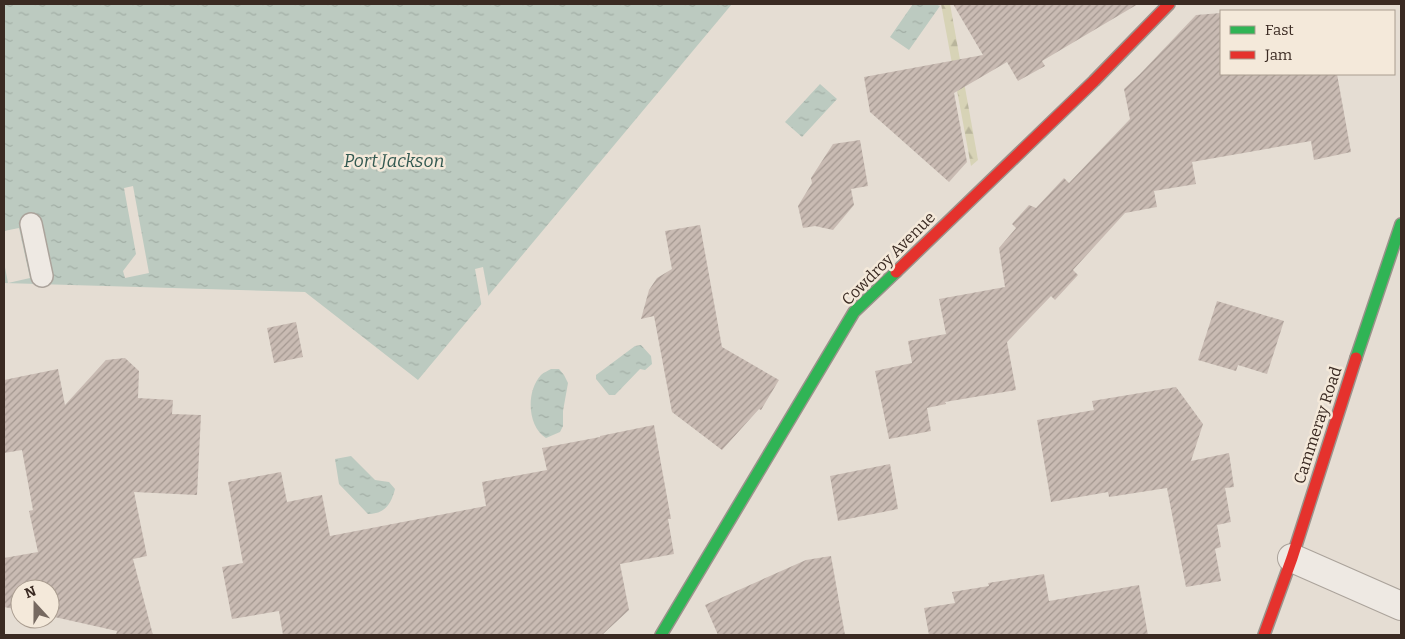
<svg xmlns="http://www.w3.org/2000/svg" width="1405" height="639" font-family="Bitter,serif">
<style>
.forest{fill:url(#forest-firs)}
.water{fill:url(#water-ripples)}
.pier{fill:#e5ddd3}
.building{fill:url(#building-hatch)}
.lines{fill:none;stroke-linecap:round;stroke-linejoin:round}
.lane-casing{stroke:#aba39b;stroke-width:24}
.street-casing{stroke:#aba39b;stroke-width:30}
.fast-casing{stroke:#9b928b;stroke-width:14}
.jam-casing{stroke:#9b928b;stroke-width:14}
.lane{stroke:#eee9e3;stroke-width:21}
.street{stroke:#eee9e3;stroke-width:28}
.fast{stroke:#30b455;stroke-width:11}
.jam{stroke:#e5322d;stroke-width:11}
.labels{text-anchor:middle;stroke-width:5;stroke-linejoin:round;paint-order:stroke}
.street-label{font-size:16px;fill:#3a2a22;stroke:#f4e9da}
.water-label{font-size:18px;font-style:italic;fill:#335951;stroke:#f4e9da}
</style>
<defs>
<pattern id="forest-firs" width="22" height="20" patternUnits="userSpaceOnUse" patternTransform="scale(1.25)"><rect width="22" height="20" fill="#d7d3b6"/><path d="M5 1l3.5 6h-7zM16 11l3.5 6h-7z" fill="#b9b59c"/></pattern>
<pattern id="water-ripples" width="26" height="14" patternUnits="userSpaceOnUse" patternTransform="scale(1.25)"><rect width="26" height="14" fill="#bccac0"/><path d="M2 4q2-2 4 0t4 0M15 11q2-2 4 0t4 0" fill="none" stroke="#a2aea5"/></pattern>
<pattern id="building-hatch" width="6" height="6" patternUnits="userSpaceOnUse" patternTransform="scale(1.25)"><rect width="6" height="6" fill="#c9bbb3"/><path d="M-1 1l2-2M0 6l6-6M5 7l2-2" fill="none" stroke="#a49891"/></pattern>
</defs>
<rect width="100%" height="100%" fill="#e5ddd3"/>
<path class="forest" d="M 941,4 L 950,4 L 978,160 L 971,166 Z"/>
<path class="water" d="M 4,4 L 732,4 L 418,380 L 305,292 L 4,283 Z
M 913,4 L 935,4 L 940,6 L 909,50 L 890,37 Z
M 820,84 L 837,99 L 802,137 L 785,122 Z
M 641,345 L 651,356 L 652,364 L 645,370 L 640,369 L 615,395 L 609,395 L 596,379 L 596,375 L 635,346 Z
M 551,369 L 559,369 L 564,375 L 568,383 L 563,411 L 563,426 L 560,432 L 546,438 C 527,426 526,391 541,375 C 544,372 548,371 551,369 Z
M 351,456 L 375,480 L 389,482 L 395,489 C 391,504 385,514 368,514 L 339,484 L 335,459 Z"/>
<path class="pier" d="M 133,186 L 149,273 L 125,278 L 123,271 L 136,254 L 124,188 Z
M 19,228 L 30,278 L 8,283 L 4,262 L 4,231 Z
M 483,267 L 489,299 L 482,308 L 475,269 Z"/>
<path class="building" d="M 953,4 L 1138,4 L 1042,61 L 1045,66 L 1018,81 L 1007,62 L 954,93 L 967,162 L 949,182 L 870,112 L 864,77 L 983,55 Z
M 1221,13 L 1221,74 L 1337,74 L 1351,152 L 1314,160 L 1311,141 L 1192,162 L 1196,184 L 1154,191 L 1157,207 L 1125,213 L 1073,270 L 1078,275 L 1055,300 L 1051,296 L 1007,342 L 1016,390 L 945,402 L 946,404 L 927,408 L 931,431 L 889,439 L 875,371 L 912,363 L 908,341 L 946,334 L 939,299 L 1005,287 L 999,248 L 1016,228 L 1012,224 L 1029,205 L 1036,208 L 1064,178 L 1069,183 L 1130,119 L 1124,89 L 1140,74 L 1196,15 Z
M 860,140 L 868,186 L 851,189 L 854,205 L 833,230 L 815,226 L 803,228 L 798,206 L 812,183 L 811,178 L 833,144 Z
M 700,225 L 722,347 L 779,380 L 761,410 L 759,409 L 722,450 L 672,412 L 654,316 L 641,319 L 649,290 L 657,278 L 672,269 L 665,231 Z
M 1217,301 L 1284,321 L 1267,374 L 1238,365 L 1236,371 L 1198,360 Z
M 296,322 L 303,357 L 274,363 L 267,328 Z
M 125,358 L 139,371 L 138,398 L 173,400 L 172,414 L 201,415 L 197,495 L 134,492 L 147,556 L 133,559 L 153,635 L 116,635 L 117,631 L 50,616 L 50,589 L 20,589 L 20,610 L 4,607 L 4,558 L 38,552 L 29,511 L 33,510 L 22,450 L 4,453 L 4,380 L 58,369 L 65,405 L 106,360 Z
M 1176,387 L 1203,424 L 1191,461 L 1229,453 L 1234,487 L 1225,488 L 1231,522 L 1217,525 L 1221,547 L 1215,549 L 1221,581 L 1186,587 L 1167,488 L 1109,497 L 1108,492 L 1051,502 L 1037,420 L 1094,410 L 1092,401 Z
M 654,425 L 671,519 L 668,519 L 674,554 L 620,564 L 629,610 L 602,635 L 283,635 L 279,611 L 232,619 L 222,567 L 243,563 L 228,482 L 281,472 L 287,502 L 322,495 L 330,536 L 486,506 L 482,482 L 547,470 L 542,448 L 600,437 L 600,436 Z
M 890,464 L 898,509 L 838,521 L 830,476 Z
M 831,556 L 845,635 L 718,635 L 705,605 L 806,560 Z
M 1044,574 L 1049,601 L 1139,585 L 1148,635 L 929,635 L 924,608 L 955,603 L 952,592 L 989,586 L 988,583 Z"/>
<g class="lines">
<defs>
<path id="lane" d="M 31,224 L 42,276"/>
<path id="street" d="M 1292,558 L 1401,606"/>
<path id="fast" d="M 1356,358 L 1401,224
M 661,635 L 854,312 L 896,272"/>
<path id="jam" d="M 896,272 L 1094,81 L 1169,4
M 1264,635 L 1292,558 L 1356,358"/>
</defs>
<use href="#lane" class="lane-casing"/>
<use href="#street" class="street-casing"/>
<use href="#fast" class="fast-casing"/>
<use href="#jam" class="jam-casing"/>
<use href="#lane" class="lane"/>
<use href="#street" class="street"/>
<use href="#fast" class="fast"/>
<use href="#jam" class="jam"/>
</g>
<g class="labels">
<g class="street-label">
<text transform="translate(888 258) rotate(-45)" y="6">Cowdroy Avenue</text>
<text transform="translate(1317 425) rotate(-72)" y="6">Cammeray Road</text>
</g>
<g class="water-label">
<text x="394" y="167">Port Jackson</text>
</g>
</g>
<rect width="1405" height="639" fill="none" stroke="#3a2a22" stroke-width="10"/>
<rect x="1220" y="10" width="175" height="65" fill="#f4e9da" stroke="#aa9d90"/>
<rect x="1230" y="26" width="25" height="8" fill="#30b455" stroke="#aa9d90"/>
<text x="1265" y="35" font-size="15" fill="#3a2a22">Fast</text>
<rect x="1230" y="51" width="25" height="8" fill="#e5322d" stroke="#aa9d90"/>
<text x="1265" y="60" font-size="15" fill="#3a2a22">Jam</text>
<g transform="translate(35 604) rotate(339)"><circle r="24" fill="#f4e9da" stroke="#aa9d90"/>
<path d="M0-4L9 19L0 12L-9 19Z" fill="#766960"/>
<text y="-8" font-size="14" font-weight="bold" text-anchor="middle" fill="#3a2a22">N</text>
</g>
</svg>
